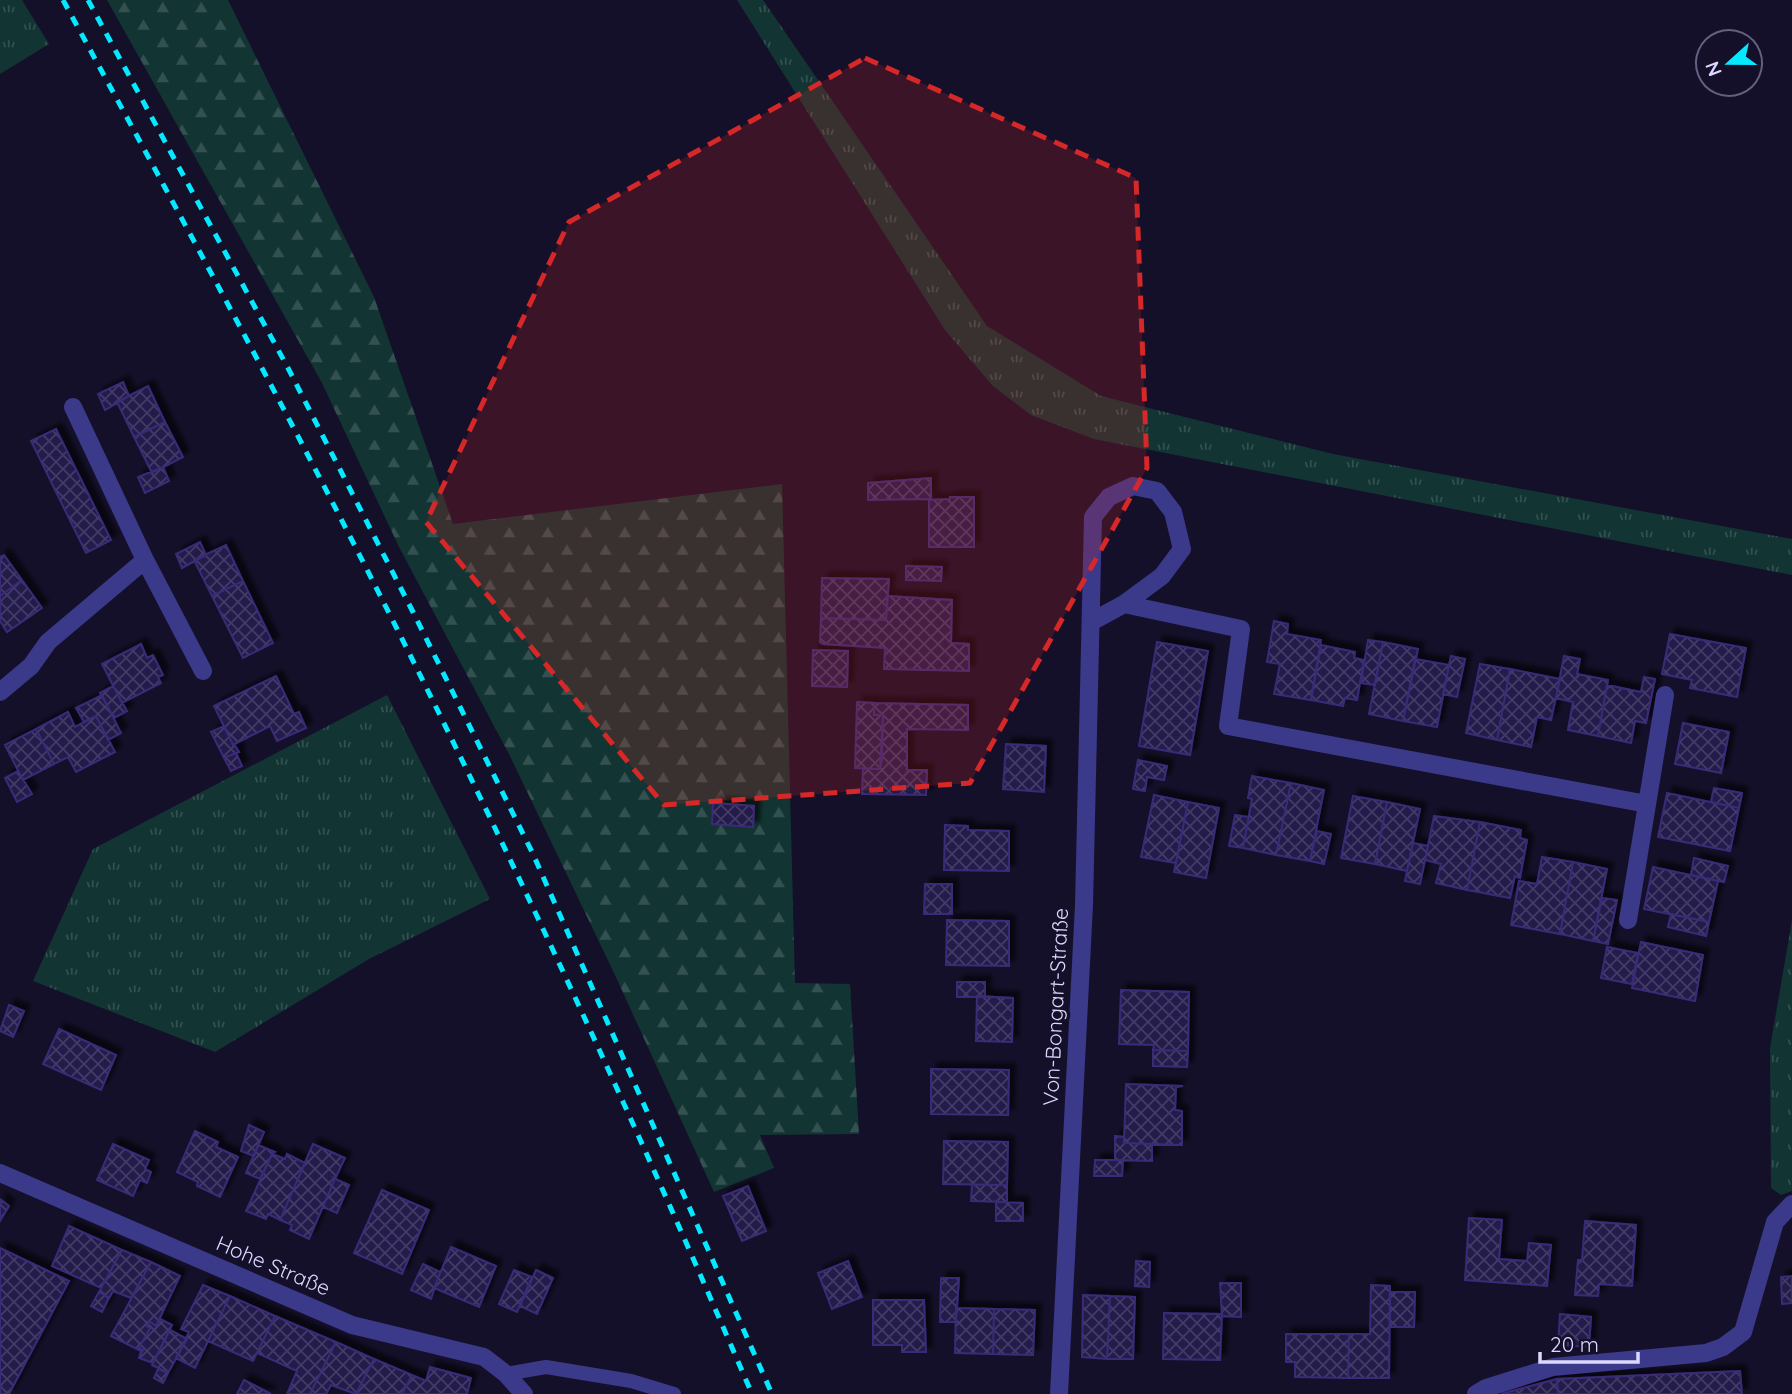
<svg xmlns="http://www.w3.org/2000/svg" width="1792" height="1394" font-family="Quicksand,sans-serif">
<style>
.grass{fill:url(#grass-tufts)}
.forest{fill:url(#forest-firs)}
.building{fill:url(#building-cross-hatch);stroke:#3a2c78;stroke-width:2;filter:url(#shadow)}
.lines{fill:none;stroke-linecap:round;stroke-linejoin:round}
.lane{stroke:#3b398a;stroke-width:14}
.street{stroke:#3b398a;stroke-width:18}
.rail{stroke:#04e9ff;stroke-width:5;stroke-dasharray:10 9;stroke-linecap:butt}
.marked{fill:#d62828;fill-opacity:0.2;stroke:#d62828;stroke-width:5;stroke-dasharray:14 9;stroke-linejoin:round}
.labels{text-anchor:middle;stroke-width:7;stroke-linejoin:round;paint-order:stroke}
.street-label{font-size:21px;fill:#dcd8ff;stroke:#141029}
</style>
<defs>
<pattern id="grass-tufts" width="24" height="20" patternUnits="userSpaceOnUse" patternTransform="scale(1.75)"><rect width="24" height="20" fill="#123432"/><path d="M3 7l-1-3M5 7V3M7 7l1-3M15 17l-1-3M17 17v-4M19 17l1-3" fill="none" stroke="#345151"/></pattern>
<pattern id="forest-firs" width="22" height="20" patternUnits="userSpaceOnUse" patternTransform="scale(1.75)"><rect width="22" height="20" fill="#123432"/><path d="M5 1l3.5 6h-7zM16 11l3.5 6h-7z" fill="#345151"/></pattern>
<pattern id="building-cross-hatch" width="8" height="8" patternUnits="userSpaceOnUse" patternTransform="scale(1.75)"><rect width="8" height="8" fill="#241b4b"/><path d="M0 0l8 8M0 8l8-8" fill="none" stroke="#433b66"/></pattern>
<filter id="shadow"><feDropShadow dx="6" dy="-6" stdDeviation="2" flood-color="#0009"/></filter>
</defs>
<rect width="100%" height="100%" fill="#141029"/>
<path class="grass" d="M 0,0 L 22,0 L 49,44 L 0,74 Z
M 737,0 L 763,0 L 987,326 L 1101,396 L 1333,454 L 1792,539 L 1792,575 L 1094,439 L 1031,415 L 993,386 L 945,330 Z
M 387,695 L 490,899 L 369,959 L 215,1052 L 33,981 L 93,849 Z
M 1792,920 L 1792,1191 L 1781,1195 L 1771,1188 L 1770,1048 Z"/>
<path class="forest" d="M 107,0 L 228,0 L 374,297 L 453,524 L 782,484 L 795,983 L 850,984 L 859,1134 L 760,1135 L 774,1168 L 714,1192 L 615,975 L 509,754 L 399,547 L 322,383 Z"/>
<path class="building" d="M 123,382 L 129,396 L 105,410 L 98,394 Z
M 148,386 L 165,422 L 134,437 L 117,402 Z
M 165,422 L 183,457 L 152,473 L 134,437 Z
M 56,429 L 111,540 L 86,553 L 31,441 Z
M 163,467 L 169,481 L 145,493 L 138,477 Z
M 931,478 L 931,499 L 868,500 L 868,483 Z
M 950,497 L 974,497 L 974,547 L 929,547 L 929,500 L 950,499 Z
M 200,542 L 206,555 L 182,568 L 176,554 Z
M 226,545 L 243,581 L 212,596 L 194,560 Z
M 4,555 L 22,580 L 0,596 L 0,557 Z
M 906,566 L 942,567 L 941,581 L 906,580 Z
M 822,578 L 889,579 L 886,620 L 821,618 Z
M 22,580 L 42,608 L 7,632 L 0,621 L 0,596 Z
M 243,581 L 273,643 L 243,658 L 212,596 Z
M 887,596 L 952,600 L 951,643 L 969,644 L 969,671 L 884,669 L 885,648 L 823,644 L 820,642 L 821,618 L 886,620 Z
M 1274,621 L 1288,624 L 1287,634 L 1321,640 L 1311,700 L 1274,694 L 1280,664 L 1267,662 Z
M 1670,634 L 1746,648 L 1737,697 L 1690,688 L 1692,680 L 1662,674 Z
M 1368,640 L 1383,642 L 1375,685 L 1361,683 Z
M 1157,642 L 1208,651 L 1190,755 L 1139,746 Z
M 1383,642 L 1418,649 L 1403,721 L 1369,714 Z
M 141,644 L 147,658 L 153,655 L 163,675 L 158,677 L 161,683 L 122,703 L 102,664 Z
M 1321,645 L 1355,652 L 1354,658 L 1364,660 L 1357,700 L 1345,698 L 1343,706 L 1311,700 Z
M 813,650 L 848,651 L 847,687 L 812,686 Z
M 1451,656 L 1465,659 L 1457,697 L 1443,694 Z
M 1564,656 L 1580,659 L 1577,674 L 1608,680 L 1598,736 L 1568,730 L 1573,702 L 1556,698 Z
M 1415,659 L 1449,665 L 1437,727 L 1403,721 Z
M 1480,664 L 1510,669 L 1497,740 L 1466,733 Z
M 1510,669 L 1560,679 L 1551,720 L 1537,717 L 1531,747 L 1497,740 Z
M 276,676 L 294,714 L 299,712 L 306,728 L 277,741 L 270,726 L 233,745 L 214,706 Z
M 1644,677 L 1655,679 L 1646,723 L 1635,721 L 1631,743 L 1598,736 L 1607,685 L 1641,692 Z
M 113,686 L 127,711 L 114,718 L 100,693 Z
M 102,695 L 121,733 L 108,740 L 96,716 L 84,722 L 76,708 Z
M 857,702 L 874,703 L 874,715 L 883,715 L 880,769 L 855,768 Z
M 874,703 L 968,705 L 968,730 L 907,729 L 907,770 L 927,770 L 926,795 L 862,794 L 863,769 L 880,769 L 882,759 L 883,715 L 874,715 Z
M 68,712 L 75,727 L 96,716 L 115,752 L 76,772 L 68,757 L 54,764 L 36,729 Z
M 1683,723 L 1729,732 L 1721,773 L 1675,764 Z
M 224,726 L 233,745 L 234,744 L 239,752 L 224,758 L 211,732 Z
M 36,729 L 54,764 L 23,780 L 5,745 Z
M 1006,744 L 1046,746 L 1044,792 L 1003,789 Z
M 236,753 L 242,766 L 231,771 L 224,758 Z
M 1138,760 L 1167,766 L 1164,780 L 1147,777 L 1145,791 L 1133,789 Z
M 18,771 L 32,794 L 17,802 L 5,778 Z
M 1252,776 L 1291,783 L 1276,855 L 1243,848 L 1252,799 L 1248,798 Z
M 1291,783 L 1324,790 L 1310,861 L 1276,855 Z
M 1714,788 L 1742,793 L 1739,808 L 1711,802 Z
M 1667,793 L 1739,808 L 1730,851 L 1658,837 Z
M 1154,795 L 1188,802 L 1176,863 L 1141,857 Z
M 1353,796 L 1387,802 L 1375,864 L 1341,858 Z
M 1188,802 L 1219,808 L 1206,878 L 1174,872 Z
M 1387,802 L 1420,809 L 1407,871 L 1375,864 Z
M 713,803 L 754,806 L 753,827 L 712,824 Z
M 1235,815 L 1249,817 L 1243,848 L 1229,846 Z
M 1434,816 L 1480,822 L 1467,890 L 1436,883 L 1441,864 L 1425,860 Z
M 1480,822 L 1521,830 L 1520,838 L 1527,840 L 1520,878 L 1515,876 L 1510,898 L 1467,890 Z
M 945,825 L 968,826 L 968,830 L 1009,831 L 1009,871 L 944,870 Z
M 1317,831 L 1331,834 L 1324,864 L 1310,861 Z
M 1413,843 L 1428,846 L 1420,884 L 1405,881 Z
M 1542,857 L 1573,862 L 1560,934 L 1511,925 L 1519,881 L 1537,884 Z
M 1694,858 L 1728,866 L 1724,882 L 1691,875 Z
M 1573,862 L 1607,869 L 1593,941 L 1560,934 Z
M 1653,867 L 1718,881 L 1709,922 L 1644,909 Z
M 925,884 L 952,884 L 952,914 L 924,914 Z
M 1602,898 L 1617,900 L 1608,944 L 1593,941 Z
M 1671,914 L 1709,922 L 1706,936 L 1668,927 Z
M 947,920 L 1009,921 L 1009,966 L 946,965 Z
M 1641,942 L 1703,955 L 1695,1001 L 1632,988 Z
M 1607,947 L 1638,953 L 1632,984 L 1601,978 Z
M 957,982 L 985,982 L 985,997 L 957,997 Z
M 1121,990 L 1189,992 L 1188,1051 L 1153,1050 L 1154,1045 L 1119,1044 Z
M 977,996 L 1013,998 L 1012,1042 L 976,1041 Z
M 9,1005 L 24,1011 L 13,1037 L 0,1031 Z
M 59,1029 L 116,1055 L 101,1090 L 43,1064 Z
M 1153,1050 L 1188,1051 L 1187,1067 L 1153,1066 Z
M 931,1069 L 1009,1070 L 1008,1115 L 931,1114 Z
M 1126,1084 L 1183,1086 L 1176,1087 L 1175,1110 L 1182,1111 L 1182,1145 L 1124,1143 Z
M 249,1125 L 264,1132 L 254,1156 L 241,1151 Z
M 195,1131 L 218,1142 L 216,1147 L 238,1157 L 220,1197 L 197,1186 L 198,1182 L 177,1172 Z
M 1115,1136 L 1124,1137 L 1124,1143 L 1152,1144 L 1152,1161 L 1115,1160 Z
M 944,1141 L 1008,1142 L 1007,1185 L 943,1184 Z
M 113,1144 L 149,1160 L 145,1169 L 151,1172 L 147,1183 L 140,1180 L 133,1196 L 97,1180 Z
M 313,1144 L 345,1158 L 335,1179 L 333,1178 L 334,1181 L 309,1239 L 290,1230 L 292,1225 L 280,1220 Z
M 258,1145 L 275,1152 L 272,1154 L 260,1179 L 246,1173 Z
M 272,1154 L 285,1159 L 287,1154 L 305,1163 L 280,1220 L 268,1214 L 266,1219 L 246,1211 Z
M 1095,1160 L 1123,1160 L 1122,1176 L 1094,1176 Z
M 333,1178 L 349,1185 L 337,1213 L 323,1207 L 334,1181 Z
M 972,1185 L 1007,1185 L 1007,1202 L 971,1201 Z
M 748,1186 L 766,1231 L 742,1241 L 723,1196 Z
M 382,1190 L 429,1210 L 402,1274 L 354,1253 Z
M 0,1199 L 9,1206 L 0,1221 Z
M 996,1202 L 1023,1203 L 1023,1221 L 996,1221 Z
M 1469,1218 L 1502,1220 L 1499,1259 L 1527,1261 L 1529,1243 L 1551,1245 L 1547,1286 L 1465,1280 Z
M 1585,1221 L 1636,1225 L 1632,1286 L 1599,1284 L 1598,1296 L 1575,1295 L 1578,1260 L 1582,1260 Z
M 69,1226 L 122,1250 L 101,1288 L 52,1266 Z
M 451,1247 L 496,1266 L 479,1307 L 434,1288 Z
M 0,1248 L 69,1281 L 9,1394 L 0,1394 Z
M 122,1250 L 151,1262 L 131,1298 L 113,1291 L 109,1298 L 99,1292 Z
M 848,1261 L 862,1297 L 832,1309 L 818,1273 Z
M 1136,1261 L 1150,1262 L 1149,1287 L 1135,1286 Z
M 151,1262 L 180,1276 L 156,1326 L 149,1321 L 147,1326 L 150,1328 L 139,1348 L 143,1350 L 139,1358 L 141,1351 L 111,1336 Z
M 423,1264 L 440,1272 L 431,1299 L 411,1290 Z
M 514,1270 L 532,1277 L 517,1312 L 499,1304 Z
M 536,1270 L 553,1278 L 537,1314 L 520,1306 Z
M 1792,1276 L 1792,1303 L 1782,1304 L 1781,1277 Z
M 941,1278 L 959,1278 L 956,1322 L 940,1322 Z
M 1220,1283 L 1241,1283 L 1241,1317 L 1222,1316 Z
M 203,1285 L 230,1296 L 195,1368 L 176,1358 L 189,1332 L 181,1329 Z
M 1371,1285 L 1390,1286 L 1389,1378 L 1348,1378 L 1349,1334 L 1370,1334 Z
M 99,1292 L 109,1298 L 102,1312 L 91,1306 Z
M 1390,1292 L 1415,1292 L 1414,1327 L 1390,1327 Z
M 1083,1295 L 1110,1296 L 1107,1359 L 1082,1357 Z
M 230,1296 L 275,1316 L 253,1361 L 208,1341 Z
M 1110,1296 L 1135,1297 L 1133,1359 L 1107,1359 Z
M 873,1300 L 924,1300 L 926,1352 L 902,1352 L 902,1345 L 873,1345 Z
M 956,1308 L 994,1309 L 993,1354 L 955,1353 Z
M 994,1309 L 1035,1310 L 1033,1355 L 993,1354 Z
M 1164,1313 L 1222,1314 L 1220,1360 L 1163,1359 Z
M 1560,1314 L 1591,1317 L 1589,1347 L 1558,1345 Z
M 275,1316 L 336,1342 L 310,1394 L 287,1394 L 297,1371 L 257,1353 Z
M 160,1319 L 172,1325 L 153,1363 L 139,1358 L 143,1350 L 139,1348 L 150,1328 L 147,1326 L 149,1321 L 156,1326 Z
M 170,1330 L 187,1339 L 168,1373 L 152,1365 Z
M 1286,1334 L 1349,1334 L 1348,1378 L 1295,1377 L 1295,1362 L 1286,1362 Z
M 336,1342 L 374,1359 L 356,1394 L 331,1385 L 326,1394 L 310,1394 Z
M 374,1359 L 412,1375 L 402,1394 L 356,1394 Z
M 430,1367 L 471,1378 L 467,1394 L 402,1394 L 412,1375 L 426,1381 Z
M 158,1369 L 168,1373 L 163,1383 L 154,1378 Z
M 1740,1371 L 1742,1394 L 1558,1394 L 1557,1379 Z
M 1557,1379 L 1558,1394 L 1501,1394 L 1553,1380 Z
M 244,1380 L 271,1394 L 237,1394 Z"/>
<g class="lines">
<path class="lane" d="M 506,1374 L 546,1367 L 631,1381 L 674,1394"/>
<path class="street" d="M 145,560 L 203,671
M 1124,604 L 1241,629 L 1228,726 L 1647,804
M 0,692 L 31,666 L 48,642 L 145,560 L 73,407
M 1628,920 L 1665,695
M 0,1173 L 352,1325 L 484,1357 L 506,1374 L 524,1394
M 1059,1394 L 1084,905 L 1093,517 L 1109,497 L 1133,486 L 1157,491 L 1173,512 L 1182,549 L 1162,576 L 1124,604 L 1091,622
M 1476,1394 L 1486,1388 L 1553,1367 L 1706,1353 L 1723,1347 L 1743,1332 L 1775,1222 L 1792,1204"/>
<path class="rail" d="M 63,0 C 175,206 288,412 393,621 C 521,875 640,1133 752,1394
M 88,0 L 288,368 L 413,612 L 533,854 L 772,1394"/>
</g>
<path class="marked" d="M 865,58 L 1136,178 L 1147,468 L 970,783 L 664,805 L 426,522 L 569,222 Z"/>
<g class="labels">
<g class="street-label">
<text transform="translate(1056 1007) rotate(-87)" y="7">Von-Bongart-Straße</text>
<text transform="translate(273 1266) rotate(23)" y="7">Hohe Straße</text>
</g>
</g>
<g transform="translate(1729 63) rotate(249)"><circle r="33" fill="#141029" stroke="#64607f" stroke-width="2"/>
<path d="M0-5L12 26L0 18L-12 26Z" fill="#04e9ff"/>
<text y="-10" font-size="19" font-weight="bold" text-anchor="middle" fill="#dcd8ff">N</text>
</g>
<path d="M1540 1352v10h98v-10" fill="none" stroke="#dcd8ff" stroke-width="3.5"/>
<text x="1550" y="1352" font-size="21" fill="#dcd8ff" stroke="#141029" stroke-width="5" paint-order="stroke">20 m</text>
</svg>
